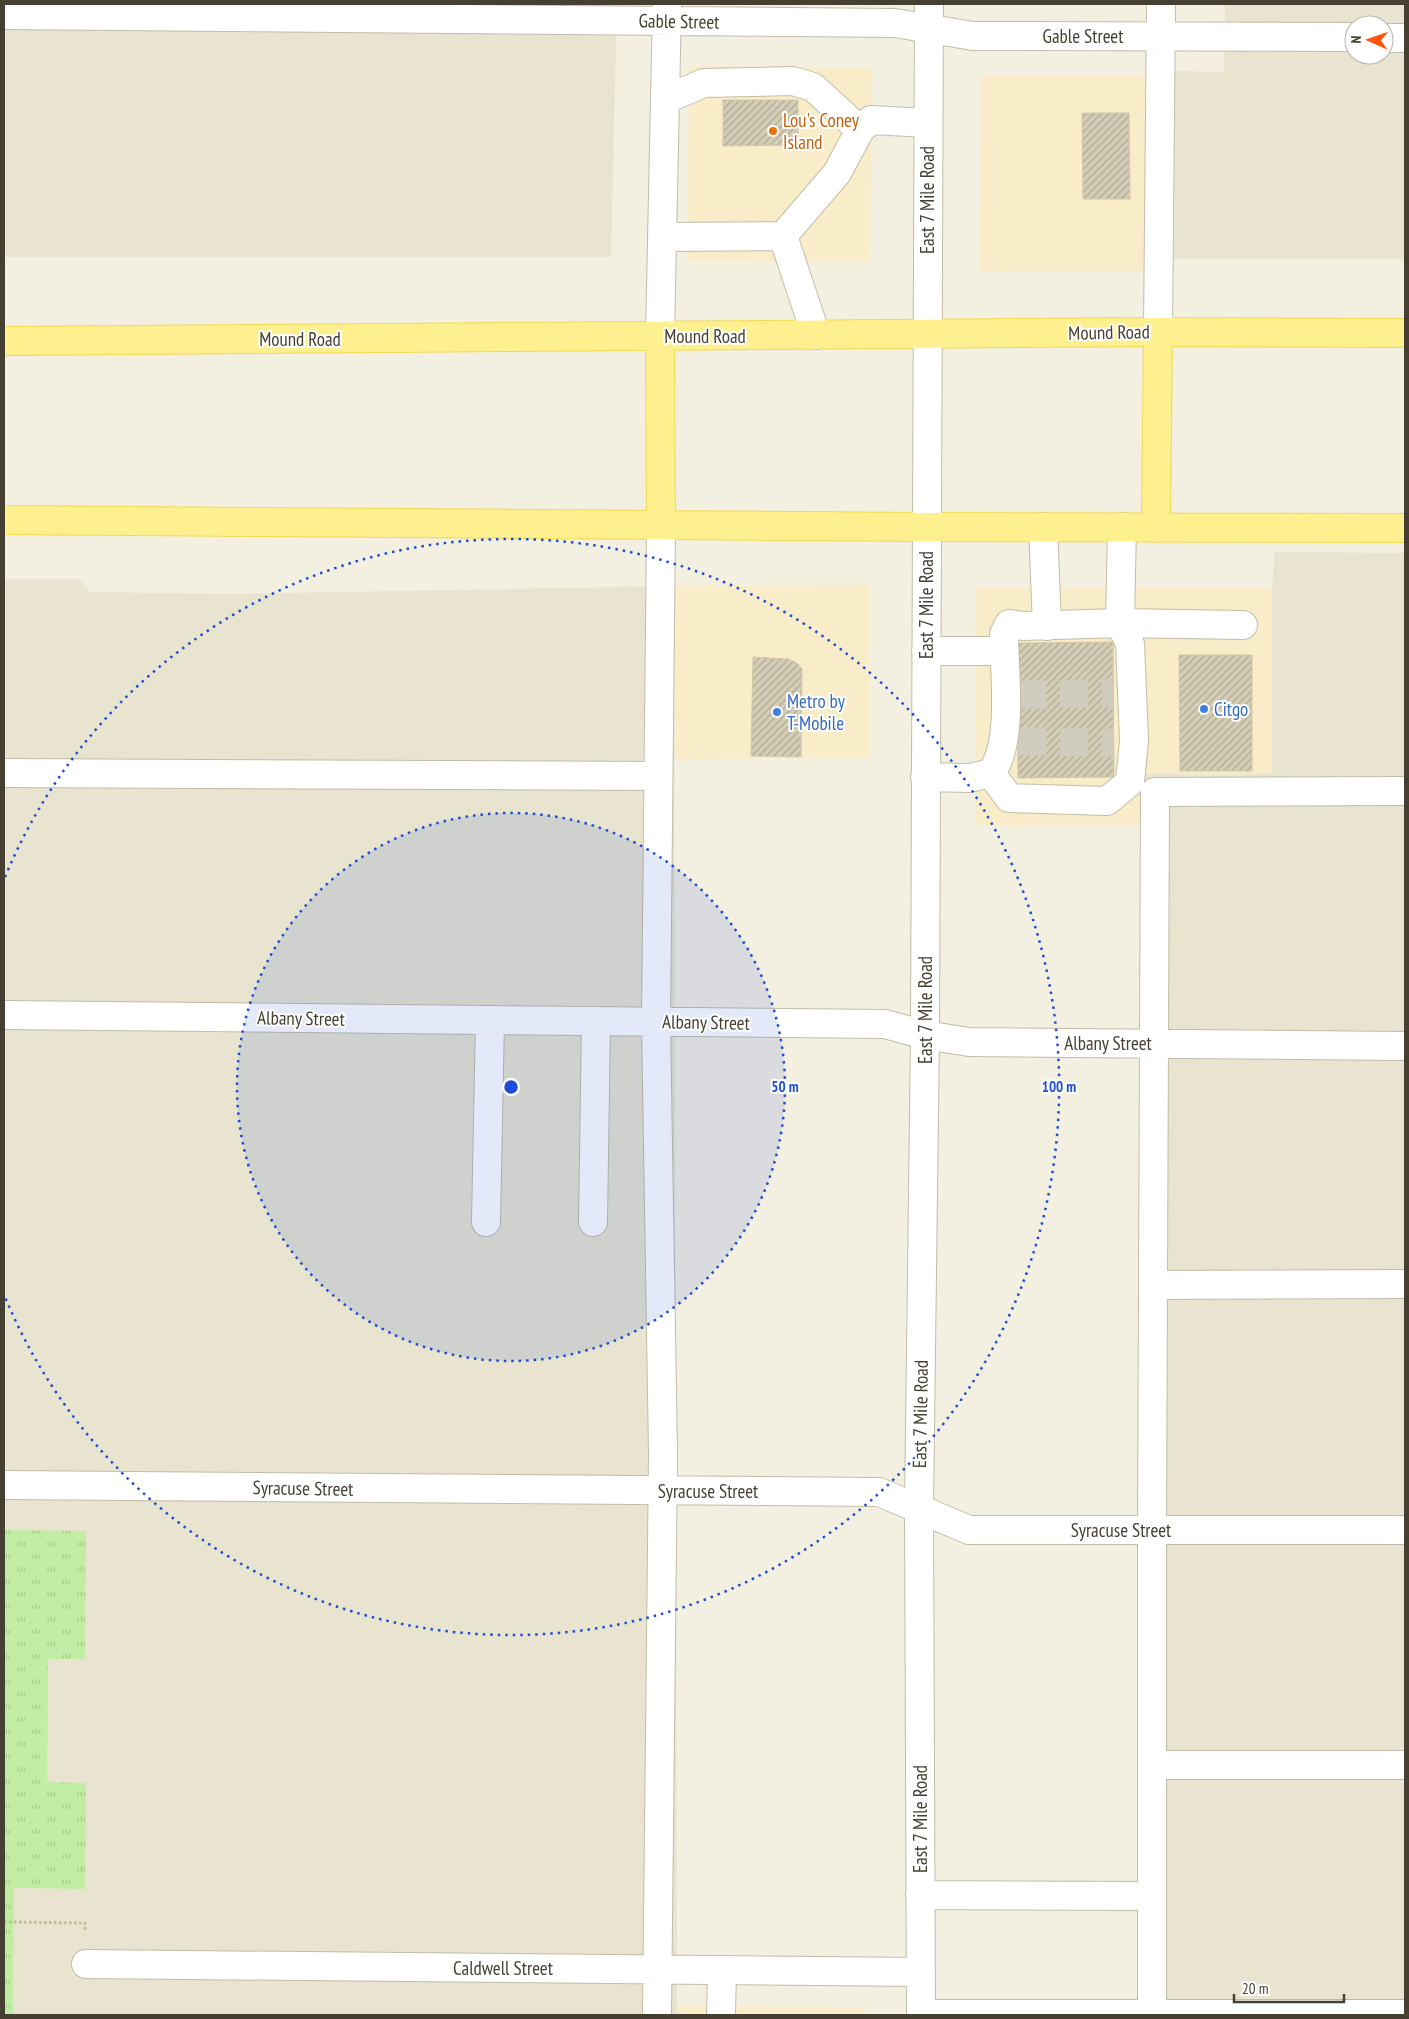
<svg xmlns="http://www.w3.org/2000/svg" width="1409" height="2019" font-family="'PT Sans Narrow',sans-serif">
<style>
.residential{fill:#e8e4cf;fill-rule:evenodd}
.commercial{fill:#f9ecc9}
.park{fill:url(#park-tufts)}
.building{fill:url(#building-hatch);stroke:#d1c8a8}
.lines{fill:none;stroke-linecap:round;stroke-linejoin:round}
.minor-tunnel{stroke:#d0cdbe;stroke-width:28;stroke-dasharray:28 14;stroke-linecap:butt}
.minor-casing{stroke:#c2bda6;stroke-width:30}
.major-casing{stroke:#f1d951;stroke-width:30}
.path{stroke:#c3b993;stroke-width:3;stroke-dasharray:2.5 2.5;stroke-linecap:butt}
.minor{stroke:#fff;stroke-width:28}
.major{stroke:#fff08f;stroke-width:28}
.ring{fill:none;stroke:#1d4ed8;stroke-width:2.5;stroke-dasharray:2.5 5}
.food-dot{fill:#e8710a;stroke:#fff;stroke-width:2}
.shop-dot{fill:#3f7fe0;stroke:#fff;stroke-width:2}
.labels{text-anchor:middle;stroke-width:4;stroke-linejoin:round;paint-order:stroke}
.street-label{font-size:19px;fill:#454032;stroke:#fff}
.food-label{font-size:19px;fill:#c56008;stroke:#fff;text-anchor:start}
.shop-label{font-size:19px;fill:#366cbe;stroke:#fff;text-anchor:start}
.centre{fill:#1d4ed8;stroke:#fff;stroke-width:2.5}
.ring-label{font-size:15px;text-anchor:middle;font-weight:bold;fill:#1d4ed8;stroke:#fff;stroke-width:4;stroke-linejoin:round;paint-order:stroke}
</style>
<defs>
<pattern id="park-tufts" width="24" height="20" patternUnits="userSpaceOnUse" patternTransform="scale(1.25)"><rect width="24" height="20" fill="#c1eda5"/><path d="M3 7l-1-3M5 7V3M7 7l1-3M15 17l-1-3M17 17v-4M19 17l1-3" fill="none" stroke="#a7cc8e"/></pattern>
<pattern id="building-hatch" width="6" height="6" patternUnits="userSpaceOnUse" patternTransform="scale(1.25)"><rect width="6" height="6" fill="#d5ceb6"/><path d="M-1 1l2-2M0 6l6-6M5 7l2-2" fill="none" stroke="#afa995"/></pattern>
</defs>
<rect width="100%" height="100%" fill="#f3f0e1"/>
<path class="residential" d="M 4,4 L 617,4 L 611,257 L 4,257 Z
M 1225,4 L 1405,4 L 1405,259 L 1174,259 L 1175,71 L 1224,72 ZM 1354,25 L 1384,25 L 1384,55 L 1354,55 Z
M 1275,552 L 1405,553 L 1405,2015 L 1140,2015 L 1140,774 L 1272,774 L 1272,587 Z
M 4,579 L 79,579 L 90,592 L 228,594 L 674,586 L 677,2015 L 4,2015 Z"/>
<path class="commercial" d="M 689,66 L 872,68 L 870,262 L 687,261 Z
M 981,75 L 1147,76 L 1147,272 L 980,272 Z
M 869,585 L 870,758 L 675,759 L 674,586 Z
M 976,587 L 1272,587 L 1272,774 L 1140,774 L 1140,826 L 976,826 Z
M 677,2006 L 865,2007 L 865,2015 L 677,2015 Z"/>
<path class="park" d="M 4,1530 L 86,1531 L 85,1659 L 48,1659 L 47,1782 L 86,1783 L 85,1889 L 14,1888 L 13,2015 L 4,2015 Z"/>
<path class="building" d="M 723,100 L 798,100 L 798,145 L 723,146 Z
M 1082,113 L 1129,113 L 1130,199 L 1083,199 Z
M 1113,642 L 1114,777 L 1018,778 L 1017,643 Z
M 1179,655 L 1252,655 L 1252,771 L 1180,771 Z
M 753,657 L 788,659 L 797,663 L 802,669 L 801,757 L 751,756 Z"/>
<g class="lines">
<path class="minor-tunnel" d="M 1018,695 L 1113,693
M 1018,741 L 1113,743"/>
<defs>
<path id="minor" d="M 4,15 L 895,23 L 973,36 L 1354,37
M 1384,38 L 1405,38
M 666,99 L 704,83 L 793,81 L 813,87 L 860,130
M 783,236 L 837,173 L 860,130 L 871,120 L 928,123
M 663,237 L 783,236 L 816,335
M 1158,332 L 1161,4
M 660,336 L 667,4
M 1043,527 L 1047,626
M 926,651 L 1004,651
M 4,773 L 658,776
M 991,773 L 1009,798 L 1107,801 L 1130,782 L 1134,741 L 1132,691 L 1130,644 L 1120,623 L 1122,527
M 925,777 L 970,778 L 991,773 C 1014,742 1004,672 1004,634 L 1009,624 L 1023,626 L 1120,623 L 1243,625
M 4,1015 L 885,1024 L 925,1035 L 969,1042 L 1405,1046
M 486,1222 L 490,1020
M 593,1222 L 596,1021
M 1153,1285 L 1405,1284
M 4,1485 L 879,1492 L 969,1530 L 1405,1530
M 1152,1765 L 1405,1765
M 920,1895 L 1152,1896
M 86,1964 L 921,1972
M 921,2014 L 1405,2014
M 657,2015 L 663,1454 L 656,1022 L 661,525
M 721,2015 L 722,1970
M 921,2015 L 919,1509 L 925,1035 L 929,4
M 1152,2015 L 1152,1530 L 1155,792 L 1405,791"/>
<path id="major" d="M 660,336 L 661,525
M 4,341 L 1158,332 L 1405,333
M 4,520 L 926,527 L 1405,528
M 1156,528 L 1158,332"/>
</defs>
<use href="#minor" class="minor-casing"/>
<use href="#major" class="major-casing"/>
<path class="path" d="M 4,1922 L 85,1923 L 85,1931"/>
<use href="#minor" class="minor"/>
<use href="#major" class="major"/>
</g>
<circle cx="511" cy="1087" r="274" fill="#1d4ed8" fill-opacity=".12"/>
<g class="ring">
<circle cx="511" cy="1087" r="274"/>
<path d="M5 877A548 548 0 1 1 5 1297"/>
</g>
<circle class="food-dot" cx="773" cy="131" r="5"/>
<g class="shop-dot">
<circle cx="1204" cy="709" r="5"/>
<circle cx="777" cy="712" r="5"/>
</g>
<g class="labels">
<g class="street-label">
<text transform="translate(679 21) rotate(1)" y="7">Gable Street</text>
<text x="1083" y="43">Gable Street</text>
<text transform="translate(927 200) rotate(-90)" y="7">East 7 Mile Road</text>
<text transform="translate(1109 332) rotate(-1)" y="7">Mound Road</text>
<text x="705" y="343">Mound Road</text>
<text x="300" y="346">Mound Road</text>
<text transform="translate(926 605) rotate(-90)" y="7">East 7 Mile Road</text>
<text transform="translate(925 1010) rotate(-90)" y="7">East 7 Mile Road</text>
<text transform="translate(301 1018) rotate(1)" y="7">Albany Street</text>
<text transform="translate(706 1022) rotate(1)" y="7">Albany Street</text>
<text x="1108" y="1050">Albany Street</text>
<text transform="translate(920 1414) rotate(-89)" y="7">East 7 Mile Road</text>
<text transform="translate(303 1488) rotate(1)" y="7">Syracuse Street</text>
<text x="708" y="1498">Syracuse Street</text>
<text x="1121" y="1537">Syracuse Street</text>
<text transform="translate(920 1819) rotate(-90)" y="7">East 7 Mile Road</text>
<text x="503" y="1975">Caldwell Street</text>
</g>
<g class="food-label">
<text x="783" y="127">Lou's Coney<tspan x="783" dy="22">Island</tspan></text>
</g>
<g class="shop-label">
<text x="787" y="708">Metro by<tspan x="787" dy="22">T-Mobile</tspan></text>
<text x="1214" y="716">Citgo</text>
</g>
</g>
<circle cx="511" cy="1087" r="8" class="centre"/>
<g class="ring-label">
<text x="785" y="1092">50 m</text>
<text x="1059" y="1092">100 m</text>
</g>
<rect width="1409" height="2019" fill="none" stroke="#454032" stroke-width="10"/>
<g transform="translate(1369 40) rotate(272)"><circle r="24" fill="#ffffff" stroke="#b5b3ad"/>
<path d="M0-4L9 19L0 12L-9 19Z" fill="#ff560d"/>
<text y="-8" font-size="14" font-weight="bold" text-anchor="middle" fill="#454032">N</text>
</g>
<path d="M1234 1994v8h110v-8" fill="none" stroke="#454032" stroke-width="2.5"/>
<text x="1242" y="1994" font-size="15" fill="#454032" stroke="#ffffff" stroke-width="4" paint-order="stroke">20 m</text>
</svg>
